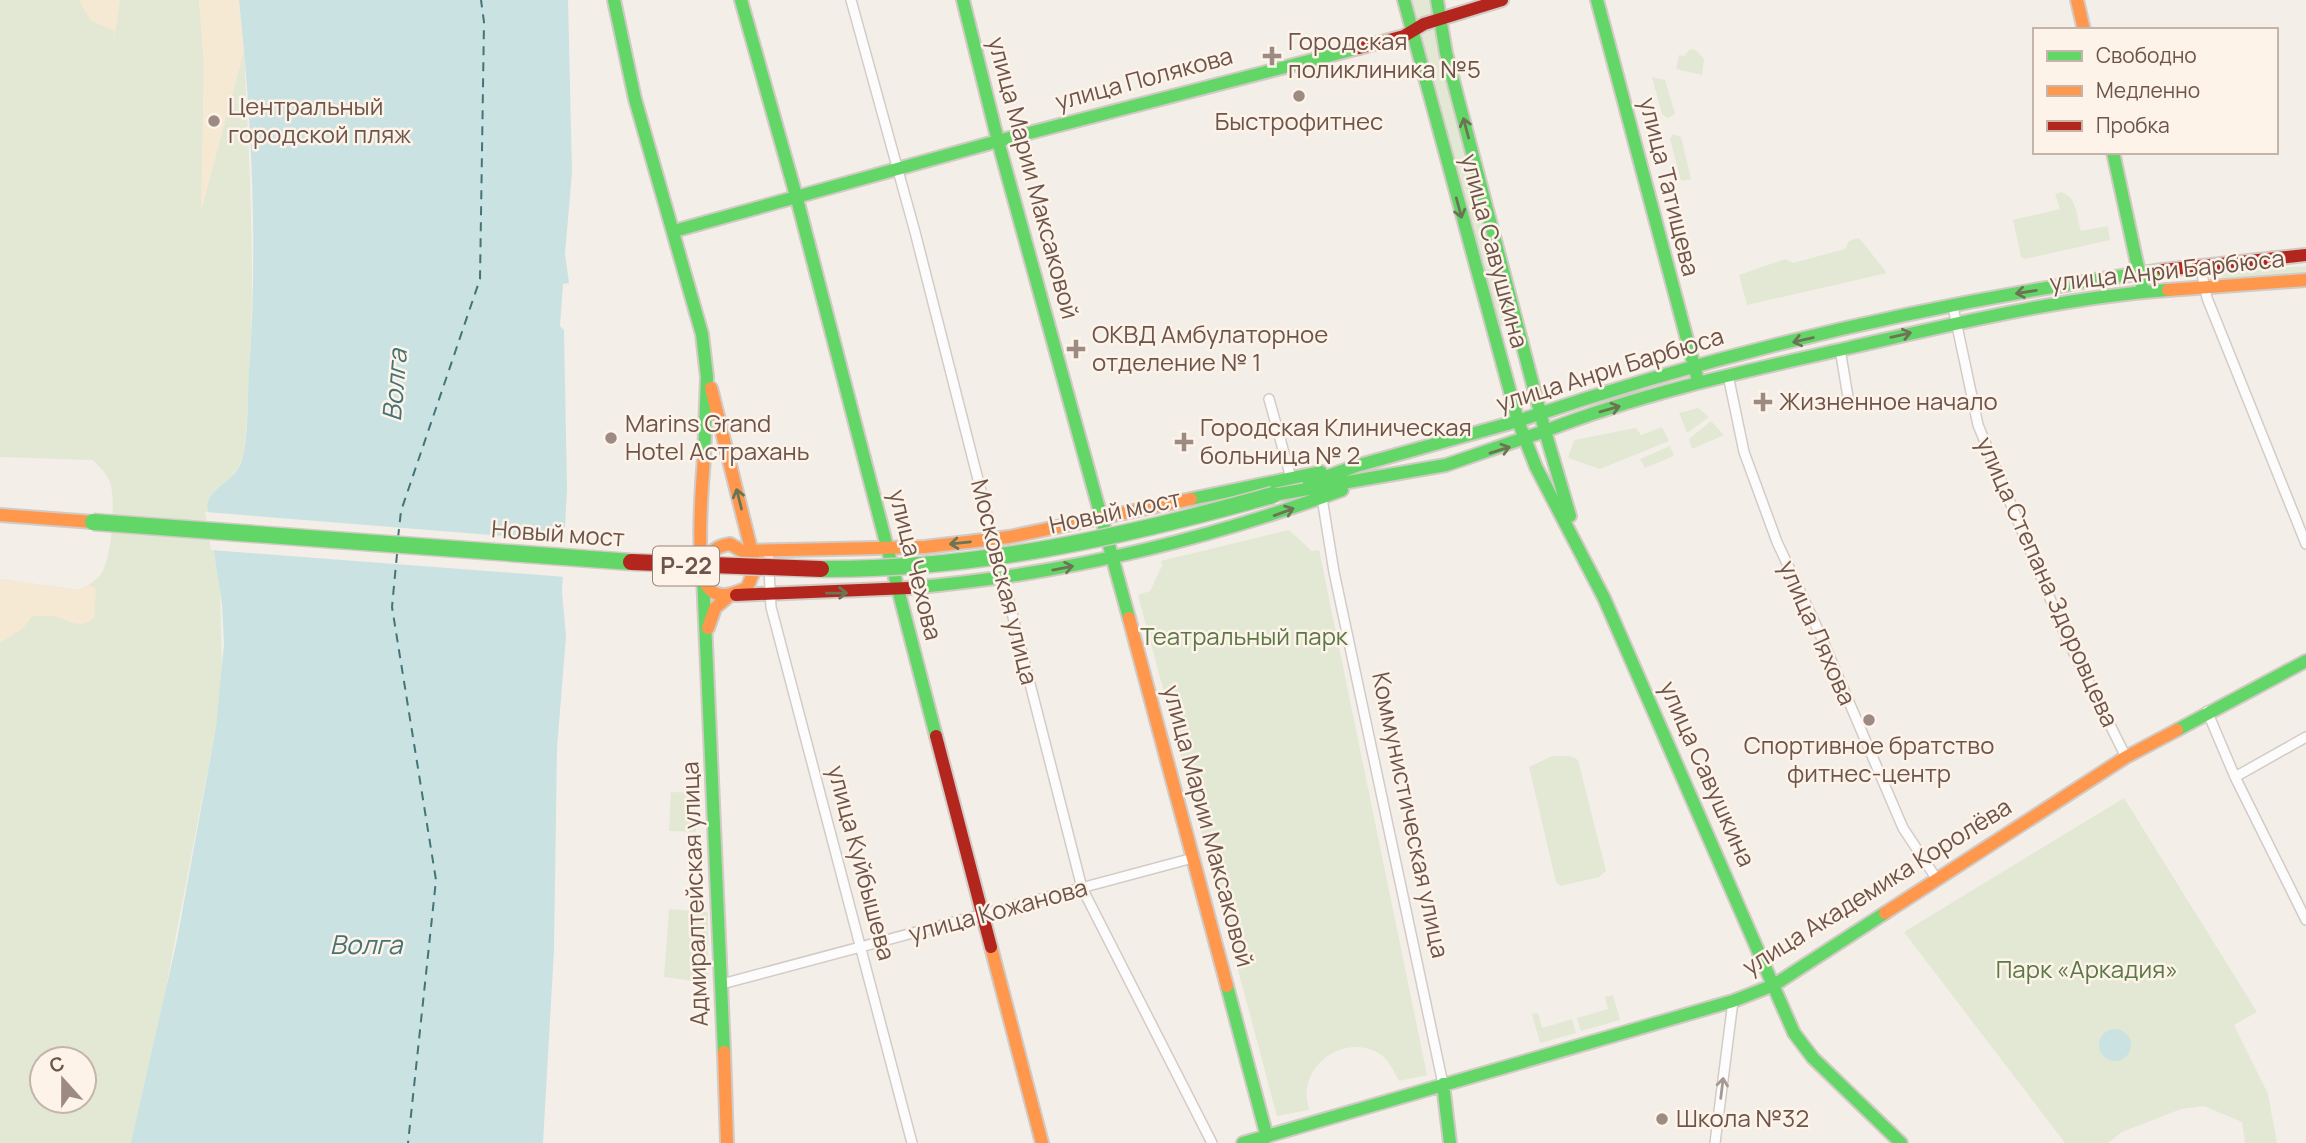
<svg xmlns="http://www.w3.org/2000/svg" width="2306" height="1143" font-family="Manrope,sans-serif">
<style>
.green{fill:#e2e8d4;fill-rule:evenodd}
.sand{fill:#f5e9d3}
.water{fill:#cbe2e2}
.pier{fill:#f4eee8}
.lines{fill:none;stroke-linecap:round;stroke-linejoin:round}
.ferry{stroke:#457478;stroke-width:2;stroke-dasharray:9 7;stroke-linecap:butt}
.street-casing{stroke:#d3cbc6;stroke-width:12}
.fast-casing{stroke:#d2cac4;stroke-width:16}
.slow-casing{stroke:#d2cac4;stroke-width:16}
.jam-casing{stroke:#d2cac4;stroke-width:16}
.street{stroke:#fdfcfc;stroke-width:9}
.fast{stroke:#63d668;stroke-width:12}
.slow{stroke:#ff974d;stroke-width:12}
.jam{stroke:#b3261e;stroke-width:12}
.fast-bridge-casing{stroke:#d3cac6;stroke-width:19;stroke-linecap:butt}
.jam-bridge-casing{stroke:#d3cac6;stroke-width:19;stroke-linecap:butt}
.fast-bridge{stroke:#63d668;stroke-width:16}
.jam-bridge{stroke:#b3261e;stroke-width:16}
.oneway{stroke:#6b7553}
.oneway2{stroke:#a79892}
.poi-dot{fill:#9d8b83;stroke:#fdf3e8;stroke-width:2.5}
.labels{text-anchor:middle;stroke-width:5;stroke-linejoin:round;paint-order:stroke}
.shield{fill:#fdf3e8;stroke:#99847b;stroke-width:2}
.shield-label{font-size:23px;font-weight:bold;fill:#6e554c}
.poi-label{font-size:24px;fill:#6e554c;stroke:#fdf3e8;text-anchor:start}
.street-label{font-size:24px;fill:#6e554c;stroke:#fdf3e8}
.park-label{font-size:24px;fill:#5a7848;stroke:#fdf3e8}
.water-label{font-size:26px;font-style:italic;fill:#457478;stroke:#fdf3e8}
</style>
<rect width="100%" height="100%" fill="#f4eee8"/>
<path class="green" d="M 0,0 L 199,0 L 204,61 L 202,207 L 244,50 C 249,158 256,267 249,376 C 247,402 248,430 243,455 C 238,482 212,484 207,505 L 220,579 L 222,672 L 216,727 L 158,1029 L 143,1143 L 0,1143 L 0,579 L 79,590 C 87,586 95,582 101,574 C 112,558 116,500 110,482 C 106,473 100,467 93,460 L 0,457 ZM 42,1059 L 84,1059 L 84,1101 L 42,1101 Z
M 1404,0 L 1437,0 L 1518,322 L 1491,329 Z
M 1690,49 L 1697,51 L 1704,59 L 1702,75 L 1676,69 L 1679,55 L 1684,56 Z
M 1652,77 L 1665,80 L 1675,114 L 1668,118 L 1662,114 Z
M 1673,134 L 1681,137 L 1691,179 L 1681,181 L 1670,139 Z
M 2061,192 C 2077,196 2077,218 2081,231 L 2108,226 L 2110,240 L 2025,259 L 2021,257 L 2013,220 L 2060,209 L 2055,194 Z
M 1859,238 L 1887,273 L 1747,305 L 1739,275 L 1785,259 L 1793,263 L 1845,249 L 1849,241 Z
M 2306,266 L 2306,276 L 2222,279 L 2222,272 Z
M 1698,408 L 1709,417 L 1687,433 L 1679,413 Z
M 1711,421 L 1724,435 L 1692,449 L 1689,439 Z
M 1662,427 L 1669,441 L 1600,469 L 1568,458 L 1574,440 L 1636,428 L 1641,435 Z
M 1670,446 L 1674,456 L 1645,468 L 1640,459 Z
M 1289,530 L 1312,551 L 1319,550 L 1427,1075 L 1399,1081 C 1394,1072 1389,1060 1380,1054 C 1351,1036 1313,1055 1307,1088 C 1305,1094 1308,1103 1309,1110 L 1277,1116 L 1138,595 L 1150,591 L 1162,566 L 1161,561 Z
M 1552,756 L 1570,756 L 1578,760 L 1606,871 L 1599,877 L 1561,886 L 1556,882 L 1529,767 Z
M 671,792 L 695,793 L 696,832 L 669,831 Z
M 2124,798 L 2257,1012 L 2234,1025 L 2268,1094 L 2277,1143 L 2245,1143 L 2242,1122 L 2204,1106 L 2181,1109 L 2122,1132 L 2108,1143 L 2065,1143 L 1904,932 Z
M 669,909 L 708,912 L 708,983 L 664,977 Z
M 1613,995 L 1620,1020 L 1581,1031 L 1577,1018 L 1608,1009 L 1605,997 Z
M 1538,1013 L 1542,1028 L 1572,1019 L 1576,1033 L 1540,1043 L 1532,1014 Z"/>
<path class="sand" d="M 79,0 L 120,0 L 114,40 L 114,31 L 90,20 Z
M 199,0 L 239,0 L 244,50 L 201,211 L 204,61 Z
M 0,579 L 79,590 L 90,585 L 96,589 L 94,618 C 78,630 72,621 57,617 C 50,615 40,616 33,616 L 22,629 L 0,643 Z"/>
<path class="water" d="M 239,0 L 568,0 L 572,172 L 565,254 L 569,283 L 563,284 L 560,326 L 564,330 L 567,488 L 562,592 L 566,636 L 557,748 L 554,950 L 543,1143 L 131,1143 L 177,940 L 216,727 L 224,644 L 222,604 L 207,505 C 212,484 238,482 243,456 C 249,429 247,399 249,371 C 258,249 252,122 239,0 Z
M2099 1045a16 16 0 1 1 32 0a16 16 0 1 1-32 0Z"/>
<path class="pier" d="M 205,512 L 566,541 L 566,577 L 211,550 Z"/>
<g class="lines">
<path class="ferry" d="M 398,538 L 401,511 L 480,279 L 484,22 L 481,0
M 397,554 L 392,607 L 436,880 L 408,1143"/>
<defs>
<path id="street" d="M 851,0 L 915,232 L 1082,888 L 1212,1143
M 2200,265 L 2207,298 L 2306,544
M 1953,307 L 1978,425 L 2066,637 L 2126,757
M 1840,349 L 1848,397
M 1728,375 L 1744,452 L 1777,542 L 1819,632 L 1903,828 L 1936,878
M 1269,399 L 1291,478
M 1322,498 L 1334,572 L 1443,1084
M 768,551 L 771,607 L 912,1143
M 2207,711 L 2235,777 L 2306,920
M 2235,777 L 2306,737
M 722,984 L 1193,858
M 1715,1143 L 1733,1001"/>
<path id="fast" d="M 614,0 L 635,99 L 702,334 L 707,377 L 704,458
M 741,0 L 797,199 L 936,736
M 963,0 L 998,141 L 1129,618
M 1597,0 L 1697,377
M 2113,152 L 2143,291
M 674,231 L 998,141 L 1359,48
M 1518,421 L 1536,467 L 1604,598 L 1794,1033 L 1813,1058 L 1901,1143
M 1518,421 C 1726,350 1946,300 2163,270
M 1545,431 L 1570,516
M 1545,431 C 1642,393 1746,371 1848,348 C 1953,324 2060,298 2168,290
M 1309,483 L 1356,466 L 1518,421 L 1404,0
M 1273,495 L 1446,465 L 1545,431 L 1446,53 L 1437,0
M 1191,499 L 1321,472
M 703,576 L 724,1052
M 909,588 C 1059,575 1201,542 1342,490
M 2177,730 L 2306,661
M 1227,986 L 1267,1137
M 1443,1084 L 1450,1143
M 1243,1143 L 1733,1001 L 1774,985 L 1885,913"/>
<path id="slow" d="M 2077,0 L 2084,30
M 2168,290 L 2306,280
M 711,388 L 753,557
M 0,515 L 93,522
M 745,551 L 925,547 L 1009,537 L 1191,499
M 702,568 C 707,554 715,546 730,544 L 749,555 L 754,571 L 747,588 C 734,594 717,601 707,586 C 695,567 702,483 704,458
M 1129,618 L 1227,986
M 708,628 L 715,608 L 729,596
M 1885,913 L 2126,757 L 2177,730
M 991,947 L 1042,1143
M 724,1052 L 727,1143"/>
<path id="jam" d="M 1359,48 L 1404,36 L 1424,24 L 1502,0
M 2163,270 L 2306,255
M 736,595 L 909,588
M 936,736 L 991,947"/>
</defs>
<use href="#street" class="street-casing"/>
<use href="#fast" class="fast-casing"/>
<use href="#slow" class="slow-casing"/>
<use href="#jam" class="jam-casing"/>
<use href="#street" class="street"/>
<use href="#fast" class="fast"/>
<use href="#slow" class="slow"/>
<use href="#jam" class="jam"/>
<defs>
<path id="fast-bridge" d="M 93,522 L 631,562
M 821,569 C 976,570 1124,537 1273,495"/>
<path id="jam-bridge" d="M 631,562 L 821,569"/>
</defs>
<use href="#fast-bridge" class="fast-bridge-casing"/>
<use href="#jam-bridge" class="jam-bridge-casing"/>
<use href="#fast-bridge" class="fast-bridge"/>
<use href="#jam-bridge" class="jam-bridge"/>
</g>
<defs><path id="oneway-shaft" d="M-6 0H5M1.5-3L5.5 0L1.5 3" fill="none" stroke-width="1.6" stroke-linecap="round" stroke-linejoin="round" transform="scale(1.75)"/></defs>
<g class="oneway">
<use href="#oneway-shaft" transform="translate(1466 128) rotate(-105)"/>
<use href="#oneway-shaft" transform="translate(1459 208) rotate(75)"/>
<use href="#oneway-shaft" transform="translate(2026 292) rotate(171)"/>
<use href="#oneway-shaft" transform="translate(1901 335) rotate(-13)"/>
<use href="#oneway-shaft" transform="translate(1803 340) rotate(167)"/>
<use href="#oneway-shaft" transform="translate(1610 409) rotate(-16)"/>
<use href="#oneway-shaft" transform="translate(1500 450) rotate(-17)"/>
<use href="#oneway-shaft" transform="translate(739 499) rotate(-104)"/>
<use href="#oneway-shaft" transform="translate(1284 512) rotate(-20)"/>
<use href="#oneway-shaft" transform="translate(960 543) rotate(174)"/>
<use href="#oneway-shaft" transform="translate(1063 568) rotate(-11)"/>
<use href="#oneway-shaft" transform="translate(837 593) rotate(-1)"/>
</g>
<use class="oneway2" href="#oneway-shaft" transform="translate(1722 1088) rotate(-83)"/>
<g class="poi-dot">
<path d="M1268.5 45.5h7v7h7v7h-7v7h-7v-7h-7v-7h7z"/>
<circle cx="1299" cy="96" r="7"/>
<circle cx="214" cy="121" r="7"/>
<path d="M1072.5 338.5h7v7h7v7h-7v7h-7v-7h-7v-7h7z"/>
<path d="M1759.5 391.5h7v7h7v7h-7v7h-7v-7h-7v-7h7z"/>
<circle cx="611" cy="438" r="7"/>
<path d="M1180.5 431.5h7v7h7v7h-7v7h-7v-7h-7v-7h7z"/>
<circle cx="1869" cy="720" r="7"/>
<circle cx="1662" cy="1119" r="7"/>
</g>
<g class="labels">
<rect class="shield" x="653" y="546.5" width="66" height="39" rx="5"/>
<g class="shield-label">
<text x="686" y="574">Р-22</text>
</g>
<g class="poi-label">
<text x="1288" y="50">Городская<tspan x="1288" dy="28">поликлиника №5</tspan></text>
<text x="228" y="115">Центральный<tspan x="228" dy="28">городской пляж</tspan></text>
<text x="1299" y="130" text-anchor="middle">Быстрофитнес</text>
<text x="1092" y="343">ОКВД Амбулаторное<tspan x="1092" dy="28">отделение № 1</tspan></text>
<text x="1779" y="410">Жизненное начало</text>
<text x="625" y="432">Marins Grand<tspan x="625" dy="28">Hotel Астрахань</tspan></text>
<text x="1200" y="436">Городская Клиническая<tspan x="1200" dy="28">больница № 2</tspan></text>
<text x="1869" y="754" text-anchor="middle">Спортивное братство<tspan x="1869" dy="28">фитнес-центр</tspan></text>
<text x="1676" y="1127">Школа №32</text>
</g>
<g class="street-label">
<text transform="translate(1144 79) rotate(-15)" y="8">улица Полякова</text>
<text transform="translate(1033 178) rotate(75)" y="8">улица Марии Максаковой</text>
<text transform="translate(1669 187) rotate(76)" y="8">улица Татищева</text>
<text transform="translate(1494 251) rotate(75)" y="8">улица Савушкина</text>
<text transform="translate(2167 271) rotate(-6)" y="8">улица Анри Барбюса</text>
<text transform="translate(1610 370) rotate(-17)" y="8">улица Анри Барбюса</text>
<text transform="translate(1115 512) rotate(-12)" y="8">Новый мост</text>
<text transform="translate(558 534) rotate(4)" y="8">Новый мост</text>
<text transform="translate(915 565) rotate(76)" y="8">улица Чехова</text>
<text transform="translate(1004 582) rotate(76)" y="8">Московская улица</text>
<text transform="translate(2047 582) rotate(66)" y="8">улица Степана Здоровцева</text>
<text transform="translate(1817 633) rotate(66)" y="8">улица Ляхова</text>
<text transform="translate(1707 774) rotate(66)" y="8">улица Савушкина</text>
<text transform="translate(1410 815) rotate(78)" y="8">Коммунистическая улица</text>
<text transform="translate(1208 826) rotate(75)" y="8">улица Марии Максаковой</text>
<text transform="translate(861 863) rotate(75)" y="8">улица Куйбышева</text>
<text transform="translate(1877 887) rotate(-32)" y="8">улица Академика Королёва</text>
<text transform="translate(695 894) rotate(-92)" y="8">Адмиралтейская улица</text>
<text transform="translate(998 911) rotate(-15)" y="8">улица Кожанова</text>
</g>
<g class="park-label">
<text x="1244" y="645">Театральный парк</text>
<text x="2087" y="978">Парк «Аркадия»</text>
</g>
<g class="water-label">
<text transform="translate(395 385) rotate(-85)" y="9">Волга</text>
<text x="366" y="954">Волга</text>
</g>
</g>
<rect x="2033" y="28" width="245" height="126" fill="#fdf3e8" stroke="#c4b4aa" stroke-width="2"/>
<rect x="2047" y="51" width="35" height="10" fill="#63d668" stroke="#c4b4aa" stroke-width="2"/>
<text x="2096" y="63" font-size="21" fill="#6e554c">Свободно</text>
<rect x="2047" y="86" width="35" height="10" fill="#ff974d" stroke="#c4b4aa" stroke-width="2"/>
<text x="2096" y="98" font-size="21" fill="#6e554c">Медленно</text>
<rect x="2047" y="121" width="35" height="10" fill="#b3261e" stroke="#c4b4aa" stroke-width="2"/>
<text x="2096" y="133" font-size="21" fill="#6e554c">Пробка</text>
<g transform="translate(63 1080) rotate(339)"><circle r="33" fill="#fdf3e8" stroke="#c4b4aa" stroke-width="2"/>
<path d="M0-5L12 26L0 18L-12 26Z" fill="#9d8b83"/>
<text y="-10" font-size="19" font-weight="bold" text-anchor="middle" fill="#6e554c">С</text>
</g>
</svg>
